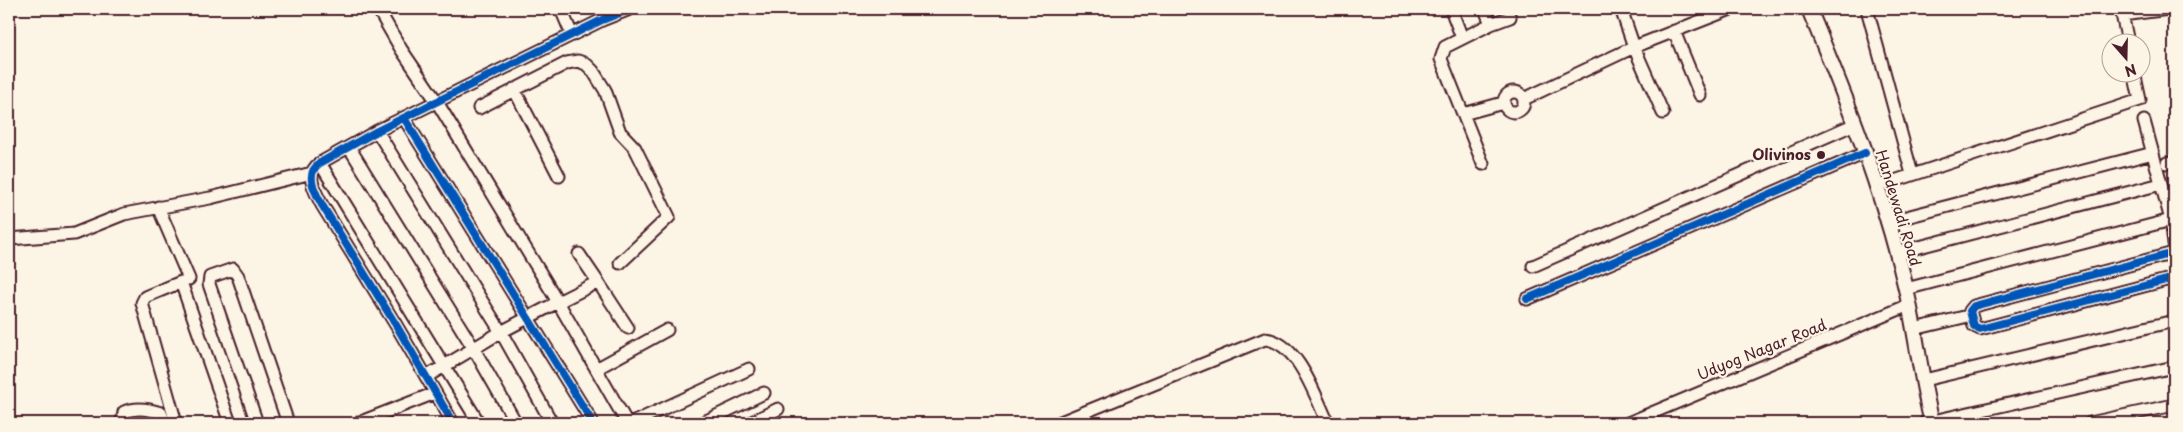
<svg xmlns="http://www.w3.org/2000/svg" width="2183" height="432" font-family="'Playpen Sans',sans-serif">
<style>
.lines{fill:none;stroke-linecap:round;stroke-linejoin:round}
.minor-casing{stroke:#4a1f2b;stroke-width:15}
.major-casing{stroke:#4a1f2b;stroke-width:18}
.minor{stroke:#fcf5e5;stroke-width:11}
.major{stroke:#fcf5e5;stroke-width:14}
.cycleway-casing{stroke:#fcf5e5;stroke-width:11}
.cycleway{stroke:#0057b8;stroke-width:8}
.poi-dot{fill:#4a1f2b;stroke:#fcf5e5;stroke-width:2}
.labels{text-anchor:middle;stroke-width:4.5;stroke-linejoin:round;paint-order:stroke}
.poi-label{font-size:15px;font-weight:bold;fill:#4a1f2b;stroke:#fcf5e5;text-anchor:end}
.street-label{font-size:15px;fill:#4a1f2b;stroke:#fcf5e5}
</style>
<rect width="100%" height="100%" fill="#fcf5e5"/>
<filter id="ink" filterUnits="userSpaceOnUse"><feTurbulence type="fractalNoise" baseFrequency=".02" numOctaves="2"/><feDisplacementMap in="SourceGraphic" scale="10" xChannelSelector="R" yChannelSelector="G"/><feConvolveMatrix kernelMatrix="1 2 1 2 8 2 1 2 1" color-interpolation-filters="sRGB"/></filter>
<g filter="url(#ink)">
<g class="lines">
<defs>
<path id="minor" d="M 378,9 L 401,49 L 437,102 L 558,302 L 598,282 L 628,328
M 561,9 L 572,35
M 1451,9 L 1462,38
M 1485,9 L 1491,24 L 1510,17
M 1621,9 L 1634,47 L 1663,113
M 1867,9 L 1912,174
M 2121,10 L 2128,42
M 2122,15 L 2169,9
M 1674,31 L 1700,95
M 514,89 L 559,176
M1504 102a10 10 0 1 1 20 0a10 10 0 1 1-20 0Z
M 1524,99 L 1634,47 L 1731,9
M 479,108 L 567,63 L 578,61 L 586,64 L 593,71 L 605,90 L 620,132 L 635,148 L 669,217 L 620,263
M 1463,114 L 1503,103
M 404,118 L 593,423
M 2144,121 L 2171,220 L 2174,243
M 377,131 L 501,332 L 552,423
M 349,147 L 474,349 L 516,423
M 320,163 L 479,423
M 2167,163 L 2174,162
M 1483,164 L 1441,59 L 1445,47 L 1491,24
M 1876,187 L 2140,100 L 2134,72
M 158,207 L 189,279
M 1887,222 L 2153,153
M 9,239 L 74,234 L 124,214 L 210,198 L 312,173
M 1896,253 L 2161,184
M 2174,253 L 1974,306 L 1970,311 L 1974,326 L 1980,329 L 2174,278
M 579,254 L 598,282
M 1533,266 L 1855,124
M 1906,289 L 2171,220
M 1527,299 L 1865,153
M 1914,329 L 1964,317
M 596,369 L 667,330
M 426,377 L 501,332 L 558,302 L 627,423
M 1924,380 L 2174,321
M 122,423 L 124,412 C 135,407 149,409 161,413 L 165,423
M 176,423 L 142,303 L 145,297 L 181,282 L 230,423
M 257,423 L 209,284 L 210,277 L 233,269 L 238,276 L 288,423
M 358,423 L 435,393
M 453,423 L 396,325 L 322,205 C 315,192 304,174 320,163 L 377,131 L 602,20 L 630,9
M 632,423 L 749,369
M 702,423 L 764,393
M 750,423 L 778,409
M 1058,423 L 1265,339 C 1298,342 1315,396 1328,423
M 1628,423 L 1909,305
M 1924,423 L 2174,367
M 2090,423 L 2174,405"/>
<path id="major" d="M 1809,9 C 1847,100 1884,193 1906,289 C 1916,333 1921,379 1932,423"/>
</defs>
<use href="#minor" class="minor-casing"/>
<use href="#major" class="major-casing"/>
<use href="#minor" class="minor"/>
<use href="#major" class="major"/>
<defs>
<path id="cycleway" d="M 404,118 L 593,423
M 2174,253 L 1974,306 L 1970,311 L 1974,326 L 1980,329 L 2174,278
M 1527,299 L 1865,153
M 453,423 L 396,325 L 322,205 C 315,192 304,174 320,163 L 377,131 L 602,20 L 630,9"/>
</defs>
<use href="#cycleway" class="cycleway-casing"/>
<use href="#cycleway" class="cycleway"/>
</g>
</g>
<circle class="poi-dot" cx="1821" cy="155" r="5"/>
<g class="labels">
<g class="poi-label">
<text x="1811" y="160">Olivinos</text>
</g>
<g class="street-label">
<text transform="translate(1898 208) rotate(73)" y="5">Handewadi Road</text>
<text transform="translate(1762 350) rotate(-22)" y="5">Udyog Nagar Road</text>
</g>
</g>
<rect width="2183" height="432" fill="none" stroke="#fcf5e5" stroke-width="30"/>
<rect x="15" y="15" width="2153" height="402" fill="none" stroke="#4a1f2b" stroke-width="2" filter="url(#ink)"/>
<g transform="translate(2126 58) rotate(160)"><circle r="24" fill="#fcf5e5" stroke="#b59f9b"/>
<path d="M0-4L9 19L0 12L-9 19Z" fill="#4a1f2b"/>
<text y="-8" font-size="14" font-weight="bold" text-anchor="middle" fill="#4a1f2b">N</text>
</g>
</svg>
